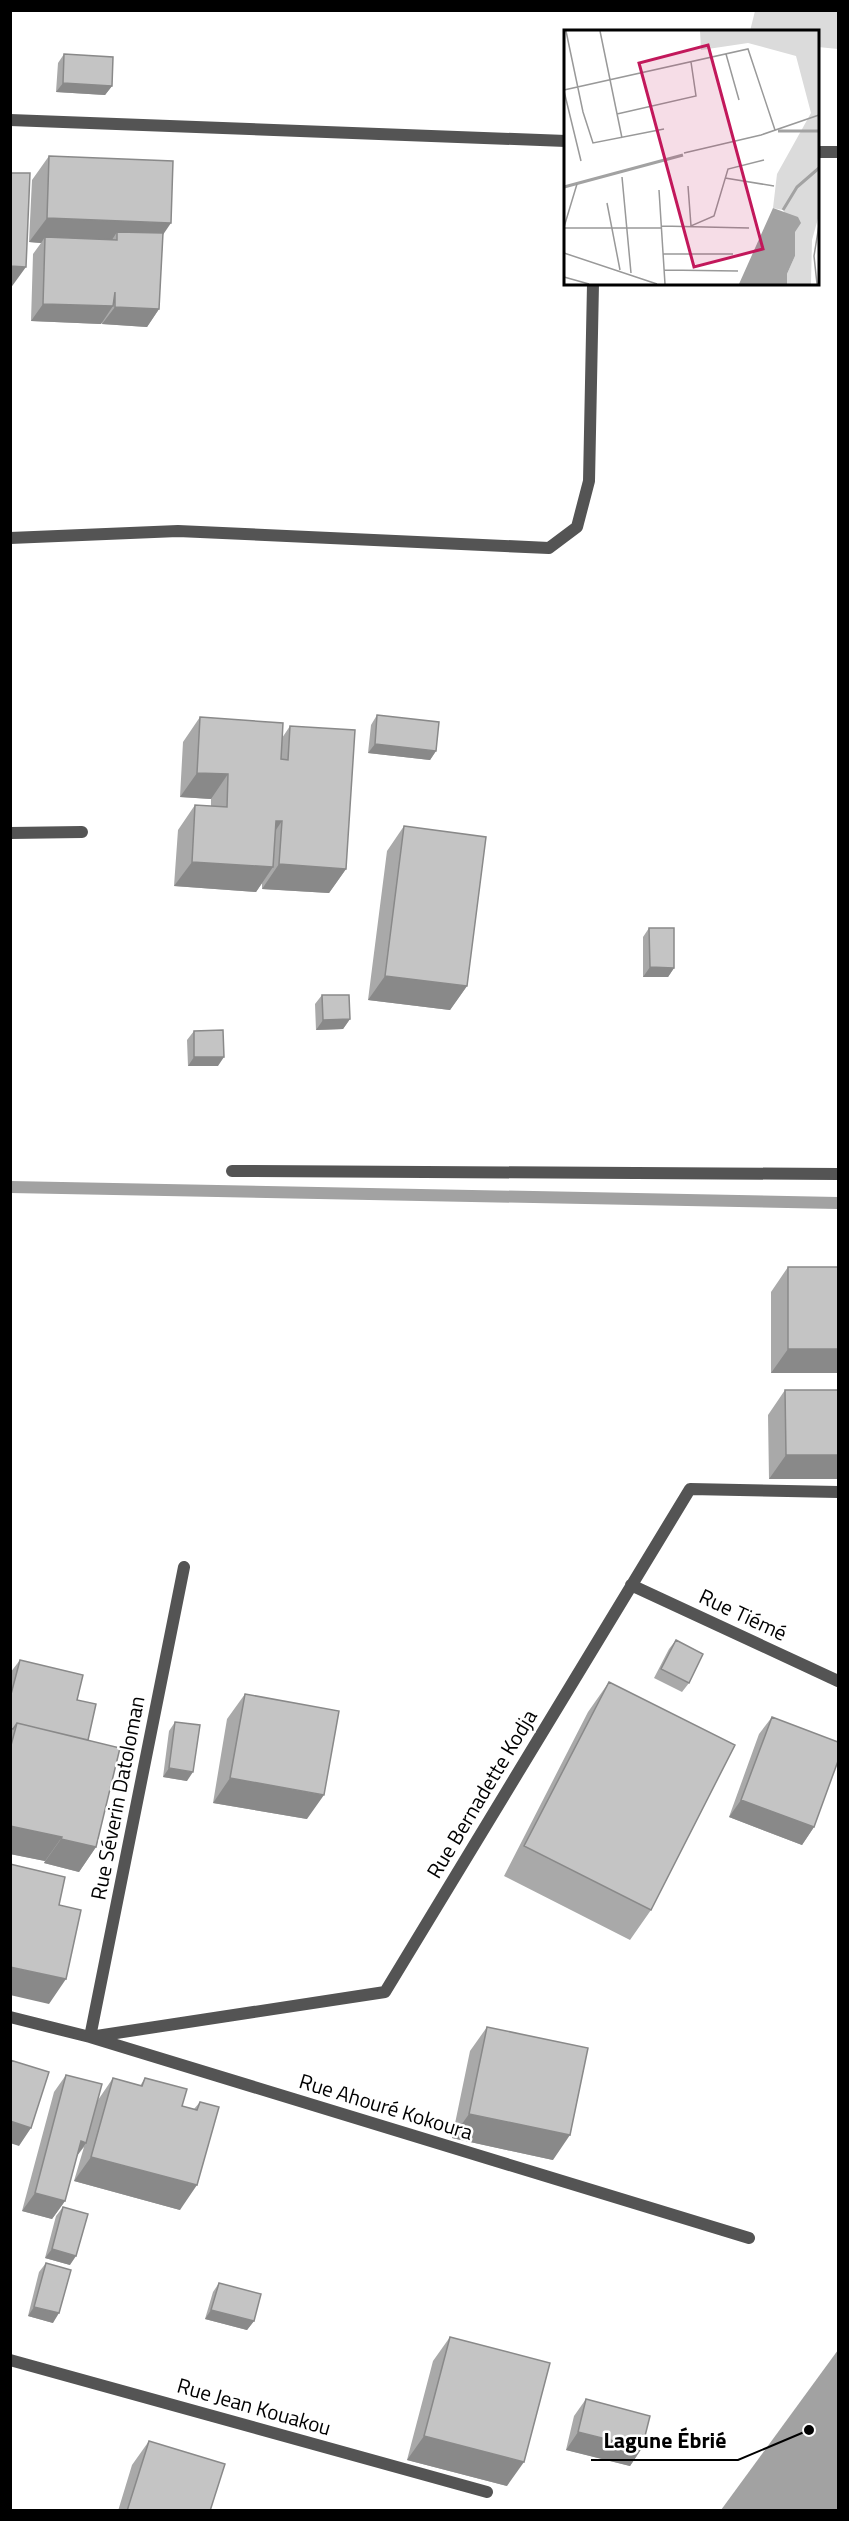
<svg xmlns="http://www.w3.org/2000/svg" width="849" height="2521" font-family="'Titillium Web',sans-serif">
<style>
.green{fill:#dbdbdb}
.water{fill:#a2a2a2}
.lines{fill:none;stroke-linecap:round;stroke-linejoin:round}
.stream{stroke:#a2a2a2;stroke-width:12}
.street{stroke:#545454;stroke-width:12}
.wall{fill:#a9a9a9}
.shaded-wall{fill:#898989}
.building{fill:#c4c4c4;stroke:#898989;stroke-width:1.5}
.labels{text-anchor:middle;stroke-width:5;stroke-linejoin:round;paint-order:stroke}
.street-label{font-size:21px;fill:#000;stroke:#fff}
.inset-river{fill:none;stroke:#a2a2a2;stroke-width:3}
.inset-road{fill:none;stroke:#999;stroke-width:1.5}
.view{fill:#c2185b;fill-opacity:0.15;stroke:#c2185b;stroke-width:3}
.inset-edge{fill:none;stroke:#000;stroke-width:3}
.leader{fill:none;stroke:#000;stroke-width:2}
.callout-dot{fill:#000;stroke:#fff;stroke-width:2}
.callout-label{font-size:22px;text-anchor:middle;font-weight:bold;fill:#000;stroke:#fff;stroke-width:5;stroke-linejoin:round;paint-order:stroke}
</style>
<rect width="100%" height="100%" fill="#fff"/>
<path class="green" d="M 755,11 L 838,11 L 838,49 L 818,47 L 818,32 L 750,31 Z"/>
<path class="water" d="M 838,2350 L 838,2510 L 721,2510 Z"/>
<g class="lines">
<path class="stream" d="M 10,1187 L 838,1203"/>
<path class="street" d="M 10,120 L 566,141
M 818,152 L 838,152
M 10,538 L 178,531 L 549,548 L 577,527 L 589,481 L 593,284
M 10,833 L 82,832
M 232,1171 L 838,1174
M 184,1567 L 90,2037 L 385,1992 L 690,1489 L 838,1492
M 631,1585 L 838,1681
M 10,2017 L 90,2037 L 749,2238
M 10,2360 L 487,2492"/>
</g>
<path class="wall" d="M 64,54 L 112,86 L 105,95 L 56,92 L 58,63 Z
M 49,156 L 163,235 L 159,309 L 147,327 L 102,324 L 102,322 L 101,324 L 31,321 L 33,254 L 41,243 L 29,242 L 32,180 Z
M 377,715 L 436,751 L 430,760 L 368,753 L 371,725 Z
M 200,717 L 282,738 L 290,726 L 346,869 L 329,893 L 262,889 L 262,883 L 256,892 L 174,886 L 178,830 L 195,805 L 211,806 L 211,799 L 180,797 L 183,742 Z
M 404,826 L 467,986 L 450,1010 L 368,1000 L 387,851 Z
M 649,928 L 674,968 L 668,977 L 643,977 L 643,937 Z
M 322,995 L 350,1019 L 343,1029 L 316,1030 L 315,1004 Z
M 194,1031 L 218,1066 L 188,1066 L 187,1040 Z
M 788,1267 L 838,1267 L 838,1373 L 771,1373 L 771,1292 Z
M 785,1390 L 838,1390 L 838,1479 L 769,1479 L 768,1415 Z
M 676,1640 L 689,1683 L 682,1692 L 654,1678 L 669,1649 Z
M 20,1660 L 77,1700 L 88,1740 L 96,1847 L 79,1872 L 44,1863 L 45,1861 L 10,1854 L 10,1673 Z
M 609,1682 L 651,1910 L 630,1940 L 504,1876 L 588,1712 Z
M 245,1694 L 307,1819 L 213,1803 L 227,1719 Z
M 772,1717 L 814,1827 L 802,1845 L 729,1817 L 759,1734 Z
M 175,1722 L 187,1781 L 163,1777 L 169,1731 Z
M 487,2027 L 553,2160 L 452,2138 L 470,2051 Z
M 66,2075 L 98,2100 L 113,2078 L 140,2086 L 145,2078 L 182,2106 L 194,2109 L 200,2102 L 180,2210 L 74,2181 L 84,2147 L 76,2157 L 65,2201 L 52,2219 L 22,2211 L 54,2092 Z
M 63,2207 L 70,2265 L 45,2258 L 56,2216 Z
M 46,2263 L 53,2323 L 28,2316 L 39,2272 Z
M 219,2283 L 254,2321 L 247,2330 L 205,2319 L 213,2292 Z
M 450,2337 L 507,2486 L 407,2460 L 433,2361 Z
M 586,2399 L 642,2448 L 630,2466 L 566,2450 L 574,2416 Z
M 149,2441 L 210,2511 L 118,2511 L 132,2465 Z"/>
<path class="shaded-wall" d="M 63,83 L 112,86 L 105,95 L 56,92 Z
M 47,218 L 171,223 L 154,248 L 117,240 L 117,232 L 108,246 L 45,237 L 41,243 L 29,242 Z
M 10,266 L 26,267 L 10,289 Z
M 43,304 L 113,306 L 101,324 L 31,321 Z
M 115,307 L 159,309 L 147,327 L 102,324 Z
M 375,744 L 436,751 L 430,760 L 368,753 Z
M 197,773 L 228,774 L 211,799 L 180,797 Z
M 276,821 L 282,821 L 265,846 Z
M 192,862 L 273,867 L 256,892 L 174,886 Z
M 279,864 L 346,869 L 329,893 L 262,889 Z
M 650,967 L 674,968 L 668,977 L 643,977 Z
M 385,976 L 467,986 L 450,1010 L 368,1000 Z
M 350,1019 L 343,1029 L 316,1030 L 323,1020 Z
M 194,1057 L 224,1057 L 218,1066 L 188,1066 Z
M 788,1349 L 838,1349 L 838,1373 L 771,1373 Z
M 786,1455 L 838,1455 L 838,1479 L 769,1479 Z
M 169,1768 L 193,1772 L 187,1781 L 163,1777 Z
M 230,1778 L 324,1795 L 307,1819 L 213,1803 Z
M 741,1800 L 814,1827 L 802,1845 L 729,1817 Z
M 10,1826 L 62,1837 L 45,1861 L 10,1854 Z
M 61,1839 L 96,1847 L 79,1872 L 44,1863 Z
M 10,1967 L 66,1979 L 49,2004 L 10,1995 Z
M 469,2114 L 570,2135 L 553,2160 L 452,2138 Z
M 10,2121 L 31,2128 L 19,2146 L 10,2143 Z
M 81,2141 L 86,2143 L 74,2160 Z
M 91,2157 L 197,2185 L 180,2210 L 74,2181 Z
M 35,2193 L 65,2201 L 52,2219 L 22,2211 Z
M 52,2249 L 76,2256 L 70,2265 L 45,2258 Z
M 34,2307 L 59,2313 L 53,2323 L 28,2316 Z
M 211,2310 L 254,2321 L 247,2330 L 205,2319 Z
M 578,2432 L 642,2448 L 630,2466 L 566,2450 Z
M 424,2436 L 524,2462 L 507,2486 L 407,2460 Z"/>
<path class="building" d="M 64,54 L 113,57 L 112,86 L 63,83 Z
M 49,156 L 173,161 L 171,223 L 47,218 Z
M 10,173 L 30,173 L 26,267 L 10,266 Z
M 117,232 L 163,233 L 159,309 L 115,307 L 115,292 L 113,306 L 43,304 L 45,237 L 117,240 Z
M 377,715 L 439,722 L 436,751 L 375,744 Z
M 200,717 L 283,723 L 281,759 L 288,760 L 290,726 L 355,730 L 346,869 L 279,864 L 282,821 L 276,821 L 273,867 L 192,862 L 195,805 L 227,807 L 228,774 L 197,773 Z
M 404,826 L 486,837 L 467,986 L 385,976 Z
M 649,928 L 674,928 L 674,968 L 650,967 Z
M 322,995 L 349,995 L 350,1019 L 323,1020 Z
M 223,1030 L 224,1057 L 194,1057 L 194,1031 Z
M 788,1267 L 838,1267 L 838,1349 L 788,1349 Z
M 785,1390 L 838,1390 L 838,1455 L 786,1455 Z
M 676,1640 L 703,1654 L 689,1683 L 661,1669 Z
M 20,1660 L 83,1675 L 77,1700 L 96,1704 L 88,1740 L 17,1723 L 13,1729 L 10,1728 L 10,1698 Z
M 609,1682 L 735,1745 L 651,1910 L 524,1846 Z
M 245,1694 L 339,1711 L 324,1795 L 230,1778 Z
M 772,1717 L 838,1742 L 838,1761 L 814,1827 L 741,1800 Z
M 175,1722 L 200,1725 L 193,1772 L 169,1768 Z
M 17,1723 L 120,1748 L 96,1847 L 61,1839 L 62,1837 L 10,1826 L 10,1749 Z
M 10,1864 L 65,1877 L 59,1905 L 81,1910 L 66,1979 L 10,1967 Z
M 487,2027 L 588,2048 L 570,2135 L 469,2114 Z
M 10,2060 L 49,2072 L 31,2128 L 10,2121 Z
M 66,2075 L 102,2084 L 86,2143 L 81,2141 L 65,2201 L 35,2193 Z
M 113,2078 L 142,2086 L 145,2078 L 187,2089 L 182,2106 L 197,2110 L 200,2102 L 219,2107 L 197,2185 L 91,2157 Z
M 63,2207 L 88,2214 L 76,2256 L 52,2249 Z
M 46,2263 L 71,2270 L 59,2313 L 34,2307 Z
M 219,2283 L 261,2294 L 254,2321 L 211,2310 Z
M 450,2337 L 550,2363 L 524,2462 L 424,2436 Z
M 586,2399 L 650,2416 L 642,2448 L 578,2432 Z
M 149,2441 L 225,2464 L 210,2511 L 127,2511 Z"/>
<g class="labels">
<g class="street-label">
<text transform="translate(743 1615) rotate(25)" y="7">Rue Tiémé</text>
<text transform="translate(482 1794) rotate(-59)" y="7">Rue Bernadette Kodja</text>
<text transform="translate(118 1798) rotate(-79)" y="7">Rue Séverin Datoloman</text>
<text transform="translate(386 2107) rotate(17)" y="7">Rue Ahouré Kokoura</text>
<text transform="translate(254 2407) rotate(16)" y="7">Rue Jean Kouakou</text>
</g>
</g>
<g transform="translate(564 30)">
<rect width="255" height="255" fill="#fff"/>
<path d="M 136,1 L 255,1 L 255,185 L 248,210 L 247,254 L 223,254 L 223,244 L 231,226 L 231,202 L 219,180 L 209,178 L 213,144 L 247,83 L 232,26 L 184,13 L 137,20 Z" fill="#dbdbdb"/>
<path d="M 209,178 L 234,187 L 237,193 L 231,202 L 231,226 L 223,244 L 223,254 L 175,254 Z" fill="#a2a2a2"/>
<path class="inset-river" d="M 214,101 L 255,101M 0,157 L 119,125M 219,180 L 233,157 L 255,138"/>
<path class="inset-road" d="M 2,1 L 19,82 L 29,113 L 100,99M 36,1 L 58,108M 162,24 L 175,70M 0,60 L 184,19 L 211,100M 0,61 L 17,131M 53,84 L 132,66 L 127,32M 120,123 L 197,105 L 255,85M 58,147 L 67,243M 161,148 L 210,156M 124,156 L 127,196 L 150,186 L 164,139 L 200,130M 95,160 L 101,254M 43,173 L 56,240M 97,196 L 185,198M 0,197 L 13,154M 0,198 L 97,198M 0,223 L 93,254M 99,224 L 169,224M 100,240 L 174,241M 0,247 L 25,254M 253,254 L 250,226 L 255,195"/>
<path class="view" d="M 144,15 L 199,219 L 130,237 L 75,33 Z"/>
<rect width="255" height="255" class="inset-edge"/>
</g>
<path class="leader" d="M809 2430L738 2460H591"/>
<circle class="callout-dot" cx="809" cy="2430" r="6"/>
<g class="callout-label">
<text x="665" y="2448">Lagune Ébrié</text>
</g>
<rect width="849" height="2521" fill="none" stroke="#000000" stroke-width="24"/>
</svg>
